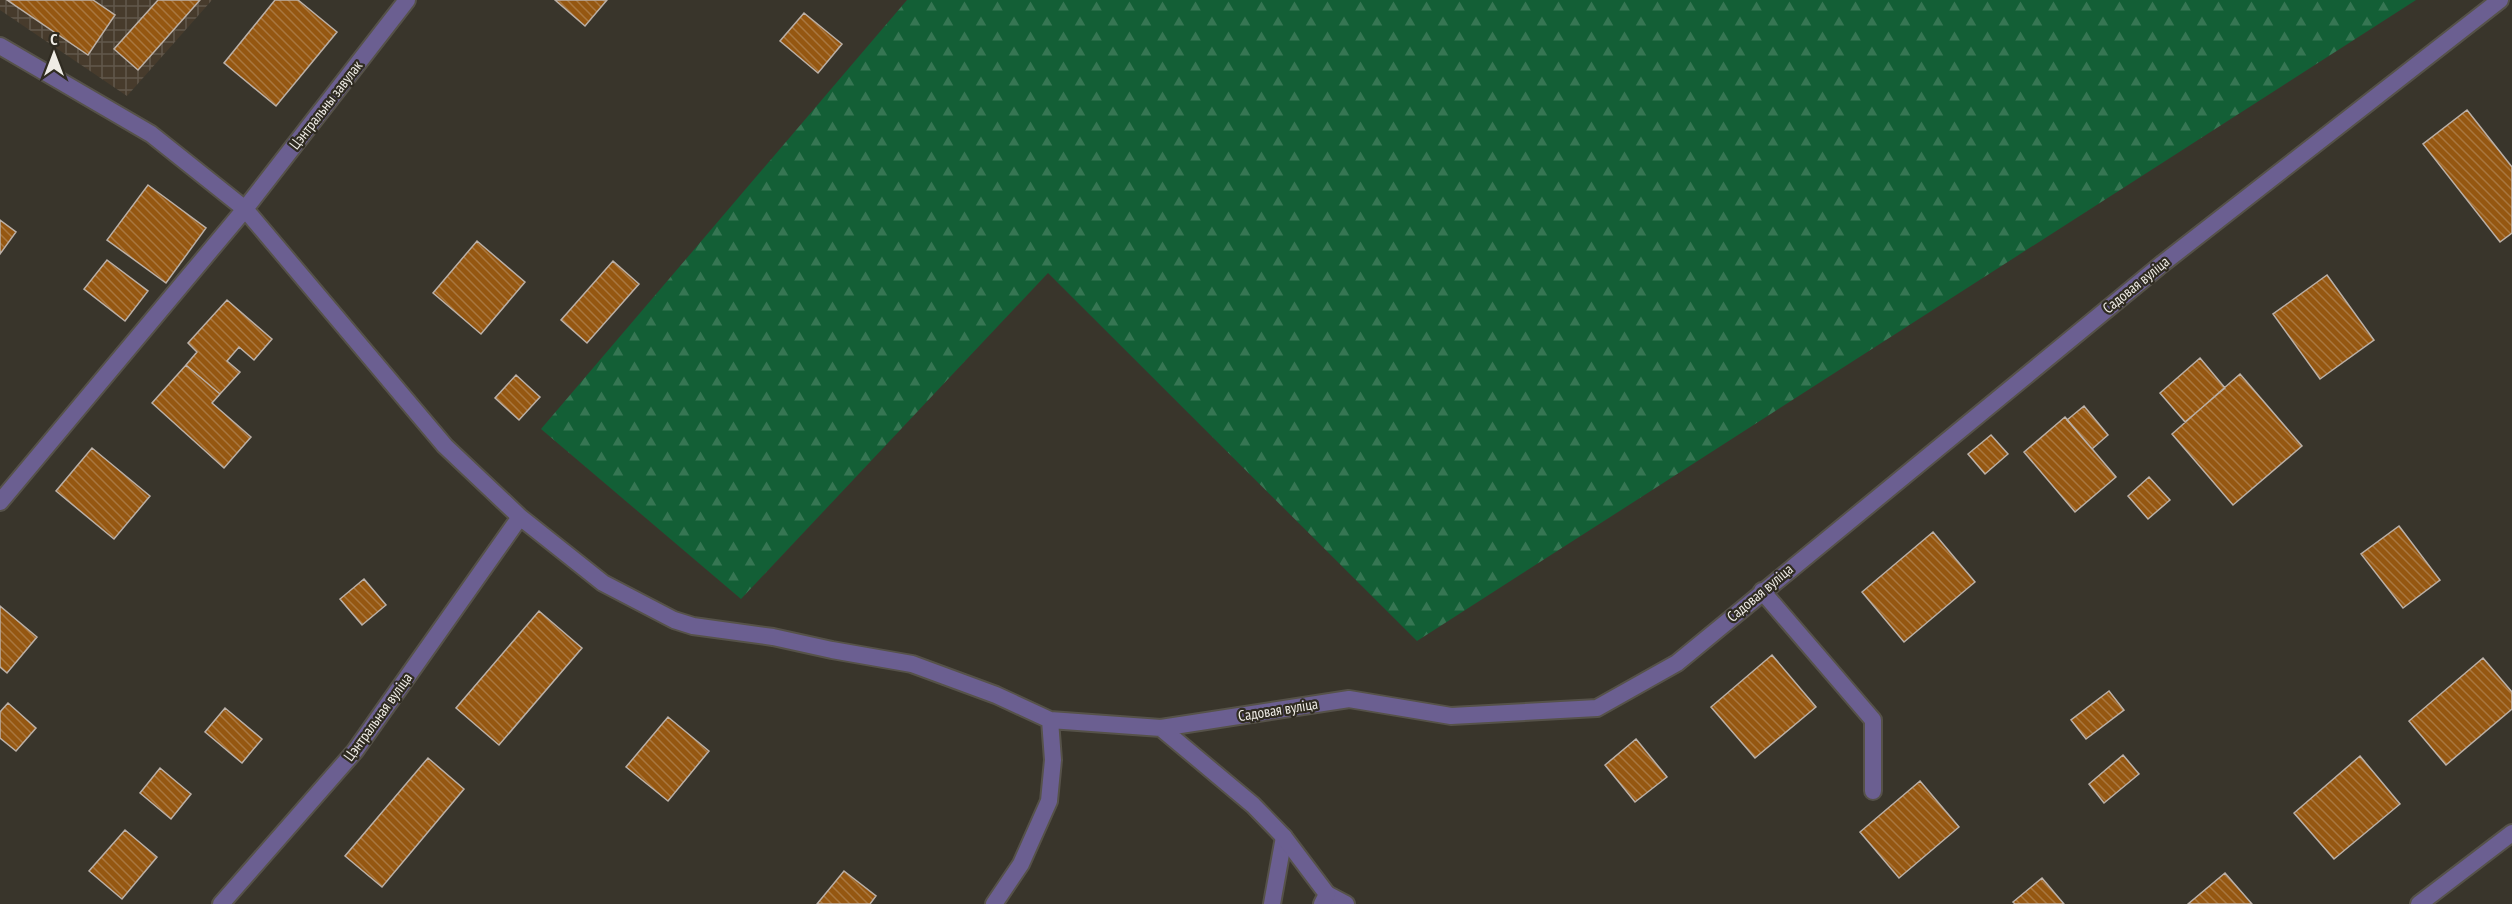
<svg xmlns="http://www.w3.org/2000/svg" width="2512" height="904" font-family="'PT Sans Narrow',sans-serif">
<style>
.industrial{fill:url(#industrial-grid)}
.forest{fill:url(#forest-firs)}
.building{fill:url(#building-back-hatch);stroke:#bbb0a7;stroke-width:1.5}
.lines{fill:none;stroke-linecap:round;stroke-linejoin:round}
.service-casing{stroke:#565249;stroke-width:20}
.minor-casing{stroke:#565249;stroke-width:20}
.service{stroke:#6b5f91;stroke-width:16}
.minor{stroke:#6b5f91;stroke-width:16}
.labels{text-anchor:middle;stroke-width:4.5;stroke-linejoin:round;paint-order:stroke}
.street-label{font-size:15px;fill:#efece6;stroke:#2f2b21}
</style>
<defs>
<pattern id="industrial-grid" width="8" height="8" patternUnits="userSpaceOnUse" patternTransform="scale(1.5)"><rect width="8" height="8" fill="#473b2c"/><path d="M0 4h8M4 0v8" fill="none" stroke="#62584b"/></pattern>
<pattern id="forest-firs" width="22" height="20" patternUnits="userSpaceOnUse" patternTransform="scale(1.5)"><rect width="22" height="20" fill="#135f36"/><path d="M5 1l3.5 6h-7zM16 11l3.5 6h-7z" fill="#367653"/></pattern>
<pattern id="building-back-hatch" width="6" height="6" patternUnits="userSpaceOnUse" patternTransform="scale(1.5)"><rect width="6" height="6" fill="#955711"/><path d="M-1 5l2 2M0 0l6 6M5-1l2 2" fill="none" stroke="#a9773f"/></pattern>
</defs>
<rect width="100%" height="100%" fill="#39352b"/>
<path class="industrial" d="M 0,0 L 212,0 L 127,96 L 0,10 Z"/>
<path class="forest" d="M 907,0 L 2416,0 L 1417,641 L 1048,273 L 741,599 L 541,429 Z"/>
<path class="building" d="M 7,0 L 93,0 L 115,15 L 88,55 Z
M 158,0 L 200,0 L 138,70 L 114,49 Z
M 275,0 L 298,0 L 337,32 L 276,106 L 224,63 Z
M 555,0 L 607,0 L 585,26 Z
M 804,13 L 842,44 L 818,73 L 780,41 Z
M 2467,110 L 2512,167 L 2512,233 L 2500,242 L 2423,144 Z
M 148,185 L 206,228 L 166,283 L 107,240 Z
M 0,220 L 16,232 L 0,254 Z
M 477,241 L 525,282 L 481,334 L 433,293 Z
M 107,260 L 148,291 L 125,321 L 84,289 Z
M 613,261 L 639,284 L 587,343 L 561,320 Z
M 2327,275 L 2374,340 L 2320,379 L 2273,314 Z
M 227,300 L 272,339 L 254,360 L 239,347 L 227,361 L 240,372 L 220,394 L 186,365 L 197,352 L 188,343 Z
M 2200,358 L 2225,388 L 2185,422 L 2160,393 Z
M 186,365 L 220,394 L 212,403 L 251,437 L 224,468 L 152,403 Z
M 2240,374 L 2302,446 L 2233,505 L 2172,434 Z
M 516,375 L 540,397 L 519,420 L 495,398 Z
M 2084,406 L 2108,435 L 2092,449 L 2067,420 Z
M 2065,417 L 2116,477 L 2075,512 L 2024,452 Z
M 1991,435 L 2008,454 L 1985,474 L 1968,454 Z
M 92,448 L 150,496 L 114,539 L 56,491 Z
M 2149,477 L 2170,500 L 2148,519 L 2128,496 Z
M 2399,526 L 2440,580 L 2403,608 L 2361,554 Z
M 1933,532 L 1975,582 L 1904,642 L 1862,592 Z
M 364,579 L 386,605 L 362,625 L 340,599 Z
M 0,606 L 37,637 L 7,673 L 0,667 Z
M 539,611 L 582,648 L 499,745 L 456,708 Z
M 1772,655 L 1816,707 L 1755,758 L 1711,707 Z
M 2483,658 L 2512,692 L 2512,709 L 2446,765 L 2409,721 Z
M 2109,691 L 2124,710 L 2086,739 L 2071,720 Z
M 8,703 L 36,728 L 16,751 L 0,738 L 0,712 Z
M 225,708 L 262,739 L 242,763 L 205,732 Z
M 668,717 L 709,751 L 668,801 L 626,767 Z
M 1636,739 L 1667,777 L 1635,802 L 1605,765 Z
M 2123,755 L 2139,774 L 2104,803 L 2089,784 Z
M 2360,756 L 2400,804 L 2334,859 L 2294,813 Z
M 428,758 L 464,789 L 382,887 L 345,856 Z
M 160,768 L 191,794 L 171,819 L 140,793 Z
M 1920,781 L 1959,827 L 1899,878 L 1860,832 Z
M 125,830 L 157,857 L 122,899 L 89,871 Z
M 844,871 L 876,896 L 870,904 L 817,904 Z
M 2225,873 L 2252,904 L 2188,904 Z
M 2042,878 L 2064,904 L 2015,904 L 2013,902 Z"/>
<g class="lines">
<defs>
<path id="service" d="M 1762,591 L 1873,720 L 1873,791
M 1327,894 L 1346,904
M 1272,904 L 1284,837"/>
<path id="minor" d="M 0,46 L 151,134 L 245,209 L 445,446 L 520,517 L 603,583 L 674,620 L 693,626 L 773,637 L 832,650 L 912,664 L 996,695 L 1050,720
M 0,502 L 245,209 L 407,0
M 1161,728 L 1253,805 L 1284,837 L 1327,894 L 1322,904
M 221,904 L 355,751 L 520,517
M 994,904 L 1021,864 L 1049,801 L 1053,760 L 1050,720 L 1161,728 L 1349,699 L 1451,716 L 1597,708 L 1677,663 L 2162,264 L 2500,0
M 2419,904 L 2512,833"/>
</defs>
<use href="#service" class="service-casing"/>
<use href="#minor" class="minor-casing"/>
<use href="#service" class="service"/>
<use href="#minor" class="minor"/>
</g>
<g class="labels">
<g class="street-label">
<text transform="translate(326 105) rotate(-52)" y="5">Цэнтральны завулак</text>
<text transform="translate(2136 285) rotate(-39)" y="5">Садовая вуліца</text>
<text transform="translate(1760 593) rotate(-40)" y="5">Садовая вуліца</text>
<text transform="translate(1278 710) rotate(-9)" y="5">Садовая вуліца</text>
<text transform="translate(378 717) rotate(-54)" y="5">Цэнтральная вуліца</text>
</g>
</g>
<g transform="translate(54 54)" stroke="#2f2b21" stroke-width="4.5" paint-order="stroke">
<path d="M0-4.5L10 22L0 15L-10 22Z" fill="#efece6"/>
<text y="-9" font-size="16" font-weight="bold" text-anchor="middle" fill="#efece6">С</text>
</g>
</svg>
